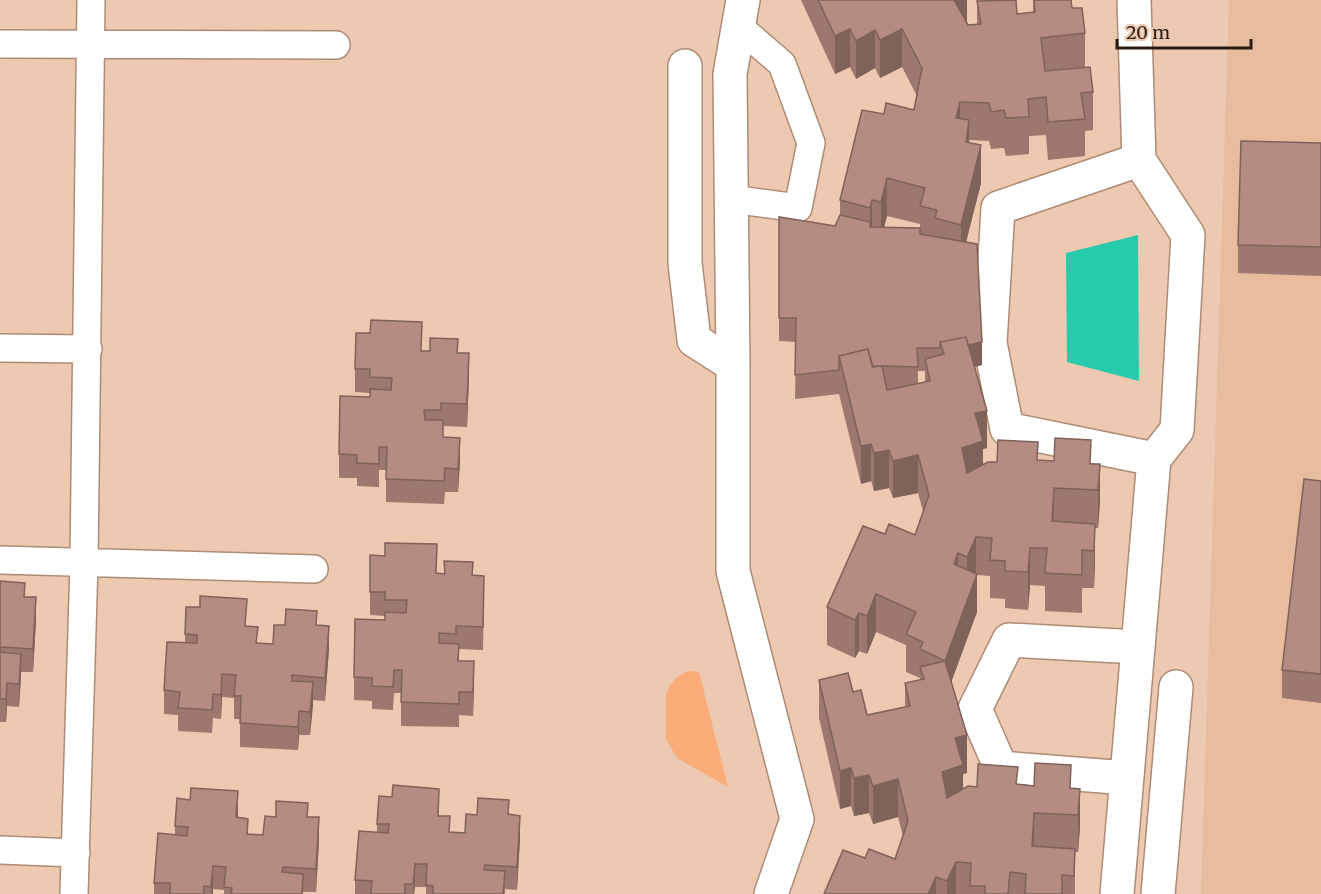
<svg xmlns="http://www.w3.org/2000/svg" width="1321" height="894" font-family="Merriweather,serif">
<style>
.built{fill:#e7bc9f}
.green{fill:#faad78}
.water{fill:#28cbab}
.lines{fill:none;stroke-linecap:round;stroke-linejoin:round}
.service-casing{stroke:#ad8b74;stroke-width:30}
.minor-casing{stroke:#ad8b74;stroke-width:36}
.service{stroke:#fff;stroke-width:27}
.minor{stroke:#fff;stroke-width:33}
.wall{fill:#9c786f;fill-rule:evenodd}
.shaded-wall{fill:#7f625a}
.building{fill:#b58c81;stroke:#7f625a;stroke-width:1.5}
</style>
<rect width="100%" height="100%" fill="#eec9b1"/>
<path class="built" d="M 1229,0 L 1321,0 L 1321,894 L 1201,894 Z"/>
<path class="green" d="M 688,671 L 699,672 L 728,787 L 677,758 L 666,739 L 666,695 L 670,685 L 677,677 Z"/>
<path class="water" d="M 1138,235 L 1139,381 L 1067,362 L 1066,253 Z"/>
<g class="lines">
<defs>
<path id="service" d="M 0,44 L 336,45
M 731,199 L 798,208 L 811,143 L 782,64 L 738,26
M 0,348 L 88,349
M 0,560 L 314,569
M 0,850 L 76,853
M 74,894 L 84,563 L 91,0"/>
<path id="minor" d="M 743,0 L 730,74 L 733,365 L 733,571 L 797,819 L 771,894
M 685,66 L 685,263 L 694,340 L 733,365
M 1139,160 L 998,208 L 990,343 L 1007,429 L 1154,459
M 1127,778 L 1001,768 L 975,709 L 1009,640 L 1138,647
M 1117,894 L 1154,459 L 1177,430 L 1188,235 L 1139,160 L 1134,0
M 1158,894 L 1176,687"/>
</defs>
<use href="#service" class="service-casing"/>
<use href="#minor" class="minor-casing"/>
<use href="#service" class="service"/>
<use href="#minor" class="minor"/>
</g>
<path class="wall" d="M 801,0 L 967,0 L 967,22 L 968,25 L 977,24 L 977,1 L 1017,14 L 1033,13 L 1033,0 L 1071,0 L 1072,8 L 1085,33 L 1085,67 L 1093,92 L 1093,130 L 1085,131 L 1085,156 L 1048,160 L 1046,135 L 1029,136 L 1029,154 L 1006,156 L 1004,148 L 991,149 L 989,141 L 969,140 L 981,183 L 966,242 L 982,365 L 975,367 L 987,448 L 983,449 L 983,465 L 997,462 L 1038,460 L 1100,464 L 1100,502 L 1098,528 L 1095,528 L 1095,562 L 1094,588 L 1082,588 L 1082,613 L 1045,611 L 1045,586 L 1030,585 L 1028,610 L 1005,608 L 1005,599 L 990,598 L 990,576 L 977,575 L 977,612 L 951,682 L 967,773 L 963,774 L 963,789 L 977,787 L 1018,784 L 1080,789 L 1080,827 L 1078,852 L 1075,852 L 1075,894 L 824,894 L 865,858 L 895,859 L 903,836 L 898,817 L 873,824 L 869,813 L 854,816 L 851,806 L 840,809 L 819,718 L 819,680 L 853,692 L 867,715 L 905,707 L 905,683 L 920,680 L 920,678 L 906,672 L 906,645 L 876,632 L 867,654 L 859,651 L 855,658 L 827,645 L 827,607 L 885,534 L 915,535 L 923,511 L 918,493 L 893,498 L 889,488 L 874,491 L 871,481 L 861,484 L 839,394 L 795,399 L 796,342 L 779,341 L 779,217 L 835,226 L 840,215 L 840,200 L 884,114 L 914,110 L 917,96 L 902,67 L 880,78 L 875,68 L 856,79 L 850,67 L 835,74 ZM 887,216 L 920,224 L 920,234 L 884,227 ZM 918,371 L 925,371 L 925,382 L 918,384 Z
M 1321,143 L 1321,276 L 1238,273 L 1238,245 Z
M 422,351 L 458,353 L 469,376 L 467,427 L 443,426 L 443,437 L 460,461 L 458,492 L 445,492 L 444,504 L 386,502 L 386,470 L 379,470 L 379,487 L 357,486 L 357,478 L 339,478 L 339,454 L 370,397 L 370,393 L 355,392 L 355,369 Z
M 1321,481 L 1321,703 L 1282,698 L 1282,670 Z
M 385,556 L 437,573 L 473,575 L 484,599 L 483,650 L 459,649 L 459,661 L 474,685 L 473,716 L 459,715 L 459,727 L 401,726 L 401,693 L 394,693 L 393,710 L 372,709 L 372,701 L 354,700 L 354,677 L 385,620 L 385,616 L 370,615 L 370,592 Z
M 0,581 L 25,597 L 36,620 L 33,672 L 21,672 L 19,707 L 7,706 L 6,722 L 0,722 Z
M 317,625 L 329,649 L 325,701 L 313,700 L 310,735 L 299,735 L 298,750 L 240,747 L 240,719 L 234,719 L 234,698 L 222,697 L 221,719 L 213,718 L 212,733 L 178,731 L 178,715 L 164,714 L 164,690 L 185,643 L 185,634 L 247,626 L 258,643 L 273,644 Z
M 509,814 L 520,839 L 517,890 L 505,889 L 505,894 L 426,894 L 426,887 L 415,887 L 414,894 L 355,894 L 355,880 L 377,832 L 377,824 L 439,816 L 450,832 L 465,833 L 477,815 Z
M 276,817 L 308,817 L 319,841 L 316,892 L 303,892 L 303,894 L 224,894 L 224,890 L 213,889 L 213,894 L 154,894 L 154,883 L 175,835 L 175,826 L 238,818 L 248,834 L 263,835 Z"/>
<path class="shaded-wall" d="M 952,0 L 967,0 L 967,27 Z
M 850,29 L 850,67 L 835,74 L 835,36 Z
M 902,29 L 902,67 L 880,78 L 880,40 Z
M 875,30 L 875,68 L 856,79 L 856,41 Z
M 960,102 L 960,140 L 956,118 Z
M 969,120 L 969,158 L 966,142 Z
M 981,145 L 981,183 L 961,262 L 961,225 Z
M 887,178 L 887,216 L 881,240 L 881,202 Z
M 872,200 L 872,238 L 870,246 L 870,208 Z
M 982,342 L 982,365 L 955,371 L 955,348 Z
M 469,353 L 469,376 L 467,427 L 467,404 Z
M 987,411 L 987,448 L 983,449 L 983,479 L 962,485 L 962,448 L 975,413 Z
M 460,438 L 460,461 L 458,492 L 458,469 Z
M 871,444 L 871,481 L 861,484 L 861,446 Z
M 889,450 L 889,488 L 874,491 L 874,453 Z
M 918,455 L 918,493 L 893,498 L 893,461 Z
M 1100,464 L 1100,502 L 1098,528 L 1098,490 Z
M 1054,488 L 1054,526 L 1052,521 Z
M 1095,524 L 1095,562 L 1094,588 L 1094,551 Z
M 976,537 L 976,575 L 967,594 L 967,557 Z
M 1030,548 L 1030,585 L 1028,610 L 1028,572 Z
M 958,553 L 958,591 L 954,564 Z
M 977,574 L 977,612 L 945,699 L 945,661 Z
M 876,594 L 876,632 L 867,654 L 867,616 Z
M 36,597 L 36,620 L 33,672 L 33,649 Z
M 859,613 L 859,651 L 855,658 L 855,620 Z
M 329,626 L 329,649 L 325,701 L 325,678 Z
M 21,654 L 21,677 L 19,707 L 19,684 Z
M 474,661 L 474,685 L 473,716 L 473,692 Z
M 222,674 L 222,697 L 221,719 L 221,695 Z
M 313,682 L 313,706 L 310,735 L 310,712 Z
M 7,683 L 7,706 L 6,722 L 6,699 Z
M 299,711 L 299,735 L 298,750 L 298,727 Z
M 967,735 L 967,773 L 963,774 L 963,803 L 942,810 L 942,772 L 955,738 Z
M 851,768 L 851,806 L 840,809 L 840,771 Z
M 869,775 L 869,813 L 854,816 L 854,778 Z
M 898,779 L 898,817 L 873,824 L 873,786 Z
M 1080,789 L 1080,827 L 1078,852 L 1078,815 Z
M 238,791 L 238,814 L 236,841 L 236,817 Z
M 1034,813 L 1034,851 L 1032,846 Z
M 520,816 L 520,839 L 517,890 L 517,867 Z
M 319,817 L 319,841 L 316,892 L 316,869 Z
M 956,862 L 956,894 L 947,894 L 947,881 Z
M 415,864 L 415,887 L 414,894 L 413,894 Z
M 213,866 L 213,894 L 211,894 Z
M 936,877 L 936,894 L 928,894 Z"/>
<path class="building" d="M 818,0 L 954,0 L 968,25 L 981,24 L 977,1 L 1016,0 L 1017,14 L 1035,12 L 1034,0 L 1071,0 L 1072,8 L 1082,8 L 1085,33 L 1041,38 L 1045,71 L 1090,67 L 1093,92 L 1081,93 L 1085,119 L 1048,122 L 1046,97 L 1028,99 L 1029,117 L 1006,118 L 1004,110 L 991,112 L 989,103 L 960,102 L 956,118 L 969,120 L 966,142 L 981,145 L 961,225 L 935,218 L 937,210 L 920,206 L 925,188 L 887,178 L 881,202 L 872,200 L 870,208 L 840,200 L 862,110 L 884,114 L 886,103 L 914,110 L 922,68 L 902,29 L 880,40 L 875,30 L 856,41 L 850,29 L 835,36 Z
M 1241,141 L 1321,143 L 1321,247 L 1238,245 Z
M 840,215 L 870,222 L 870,227 L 920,228 L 920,234 L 977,244 L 982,342 L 968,345 L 966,337 L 940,342 L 940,348 L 917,348 L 918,367 L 882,366 L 872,366 L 868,349 L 839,356 L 839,370 L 795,375 L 796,318 L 779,318 L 779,217 L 835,226 Z
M 371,320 L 422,322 L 421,351 L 430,351 L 430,338 L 458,339 L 457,353 L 469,353 L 467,404 L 441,403 L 441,410 L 424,410 L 425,420 L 443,420 L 443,437 L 460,438 L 458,469 L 445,468 L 444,481 L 386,479 L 387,447 L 379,447 L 379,464 L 357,463 L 357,455 L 339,454 L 340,396 L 370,397 L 370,389 L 391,390 L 392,378 L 370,377 L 370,369 L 355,369 L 356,333 L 370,333 Z
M 966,337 L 987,411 L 975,413 L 983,441 L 962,448 L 967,473 L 988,462 L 997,462 L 998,440 L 1038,442 L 1037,460 L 1054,461 L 1055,438 L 1091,440 L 1090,464 L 1100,464 L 1098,490 L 1054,488 L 1052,521 L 1095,524 L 1094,551 L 1082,550 L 1082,575 L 1045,573 L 1047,548 L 1030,548 L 1028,572 L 1005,571 L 1005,561 L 990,560 L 992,538 L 976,537 L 967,557 L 958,553 L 954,564 L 977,574 L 945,661 L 920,649 L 923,642 L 906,634 L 916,612 L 876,594 L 867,616 L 859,613 L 855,620 L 827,607 L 863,526 L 885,534 L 889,524 L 915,535 L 929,495 L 918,455 L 893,461 L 889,450 L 874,453 L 871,444 L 861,446 L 839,356 L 868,349 L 873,367 L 882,366 L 887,390 L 930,381 L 925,359 L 944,354 L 940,342 Z
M 1304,479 L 1321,481 L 1321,674 L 1282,670 Z
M 385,543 L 437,544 L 436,573 L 445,574 L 444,561 L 473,562 L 472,575 L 484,576 L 483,627 L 456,626 L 456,634 L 439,633 L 439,643 L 459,644 L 458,661 L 474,661 L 473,692 L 459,692 L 459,704 L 401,702 L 402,670 L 394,670 L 393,687 L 372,686 L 372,678 L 354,677 L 355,619 L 385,620 L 385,612 L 406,613 L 407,600 L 385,600 L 385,592 L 370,592 L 370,555 L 385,556 Z
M 0,581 L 25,583 L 24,597 L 36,597 L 33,649 L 0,647 L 0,652 L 21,654 L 19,684 L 7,683 L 6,699 L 0,699 Z
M 200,596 L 247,599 L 245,626 L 258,627 L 256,643 L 273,644 L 274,625 L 285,625 L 286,609 L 317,611 L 316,625 L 329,626 L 325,678 L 292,675 L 292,681 L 313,682 L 310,712 L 299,711 L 298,727 L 240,723 L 241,696 L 234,696 L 236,675 L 222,674 L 221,695 L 213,694 L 212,710 L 178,708 L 180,692 L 164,690 L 167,642 L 197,643 L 197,635 L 185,634 L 186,607 L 200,607 Z
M 945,661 L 967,735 L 955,738 L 963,765 L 942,772 L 947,798 L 968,786 L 977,787 L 978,764 L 1018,767 L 1016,784 L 1034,786 L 1035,763 L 1071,765 L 1070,788 L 1080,789 L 1078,815 L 1034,813 L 1032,846 L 1075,849 L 1074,876 L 1062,875 L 1062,894 L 1025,894 L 1026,874 L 1010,872 L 1008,894 L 985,894 L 985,886 L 970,886 L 971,863 L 956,862 L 947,881 L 936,877 L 928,894 L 824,894 L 843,850 L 865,858 L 869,849 L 895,859 L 908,821 L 898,779 L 873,786 L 869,775 L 854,778 L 851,768 L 840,771 L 819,680 L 848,673 L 853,692 L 861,690 L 867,715 L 910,706 L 905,683 L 924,679 L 920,667 Z
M 393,785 L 439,789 L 438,816 L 450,816 L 449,832 L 465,833 L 466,814 L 477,815 L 478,798 L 509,800 L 508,814 L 520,816 L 517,867 L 485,865 L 484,870 L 505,871 L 503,894 L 433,894 L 433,886 L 426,885 L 427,864 L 415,864 L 413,884 L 405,884 L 405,894 L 371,894 L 372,881 L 355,880 L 359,831 L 388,833 L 389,824 L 377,824 L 379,796 L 392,797 Z
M 191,788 L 238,791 L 236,817 L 248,819 L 247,834 L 263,835 L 265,816 L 276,817 L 276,801 L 308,803 L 307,817 L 319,817 L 316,869 L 283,867 L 282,872 L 303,874 L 302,894 L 231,894 L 232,888 L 224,887 L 226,867 L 213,866 L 211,887 L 204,886 L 204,894 L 170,894 L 170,883 L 154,883 L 158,833 L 187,836 L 188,827 L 175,826 L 177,798 L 190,800 Z"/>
<path d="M1117 39v9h134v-9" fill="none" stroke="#291b12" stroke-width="3"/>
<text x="1126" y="39" font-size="18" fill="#291b12" stroke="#eec9b1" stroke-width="4.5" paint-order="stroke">20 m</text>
</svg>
